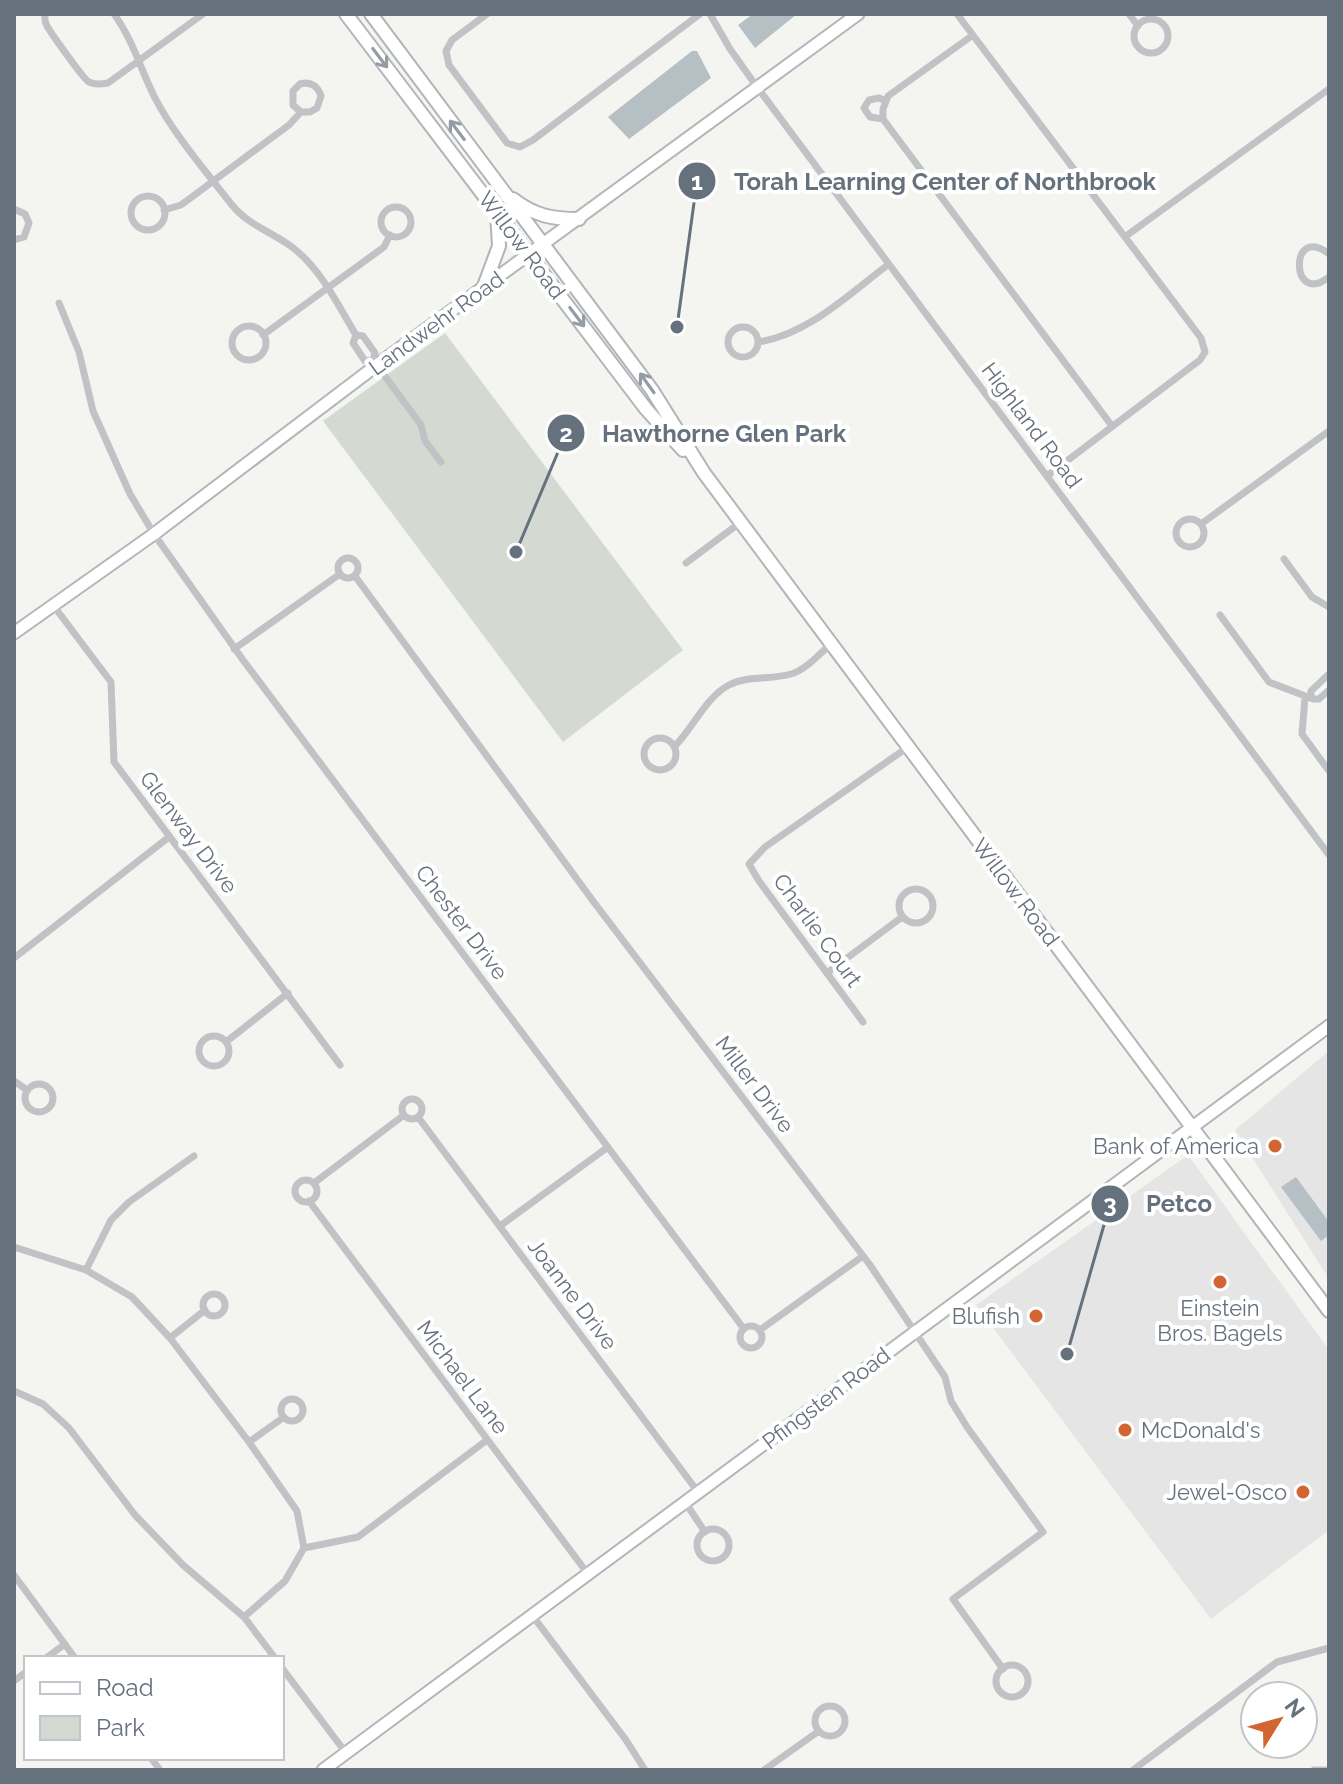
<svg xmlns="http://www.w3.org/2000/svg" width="1343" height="1784" font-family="Raleway,sans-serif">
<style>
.built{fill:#e4e5e4}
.green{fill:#d4dad2}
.water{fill:#b6bfc4}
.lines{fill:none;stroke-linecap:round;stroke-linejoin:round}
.secondary-casing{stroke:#b2b6ba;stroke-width:15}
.primary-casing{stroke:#b1b4b8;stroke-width:16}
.minor{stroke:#c0c2c5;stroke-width:7}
.secondary{stroke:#fff;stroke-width:11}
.primary{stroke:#fff;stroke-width:12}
.oneway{stroke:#949ca5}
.poi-dot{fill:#d16633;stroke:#fff;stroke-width:3}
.labels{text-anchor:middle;stroke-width:8;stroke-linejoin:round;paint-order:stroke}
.street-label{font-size:22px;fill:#66717e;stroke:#fff}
.poi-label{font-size:22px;fill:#66717e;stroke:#fff;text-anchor:end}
.leader{fill:none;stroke:#66717e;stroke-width:3}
.callout-dot{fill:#66717e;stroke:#fff;stroke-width:3}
.mark-label{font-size:24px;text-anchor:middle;font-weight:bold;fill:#fff}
.callout-label{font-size:24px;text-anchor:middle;font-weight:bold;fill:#66717e;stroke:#fff;stroke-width:8;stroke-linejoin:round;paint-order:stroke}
</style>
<rect width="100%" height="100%" fill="#f4f4f0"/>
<path class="built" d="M 1329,1051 L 1329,1279 L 1235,1130 Z
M 1188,1155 L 1329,1350 L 1329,1530 L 1211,1619 L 976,1305 Z"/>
<path class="green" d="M 445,333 L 683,650 L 563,742 L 323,421 Z"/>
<path class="water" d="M 753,14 L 797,14 L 755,48 L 738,25 Z
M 692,51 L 697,51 L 711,78 L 629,139 L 608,117 Z
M 1296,1177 L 1329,1222 L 1329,1235 L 1321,1241 L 1281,1187 Z"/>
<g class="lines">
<defs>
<path id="secondary" d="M 14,633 L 154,534 L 377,365 L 858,14
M 323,1770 L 1329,1026"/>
<path id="primary" d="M 346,14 L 646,409 L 683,450
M 371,14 L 652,390 L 704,473 L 1329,1311
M 513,199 C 535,216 552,219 579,219
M 483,289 L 499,246 L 497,212"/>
</defs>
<use href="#secondary" class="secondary-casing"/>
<use href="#primary" class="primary-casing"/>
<path class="minor" d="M 45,14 C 45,21 44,20 47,26 C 51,33 84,80 89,82 C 94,85 102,84 108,83 L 203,14
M 114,14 C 133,40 140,68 154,96 C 172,132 207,173 232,205 C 248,225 272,232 292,247 C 321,269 338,305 356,335 L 363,336 L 375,353 L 373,360 L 421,425 L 425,441 L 441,462
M 487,14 L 452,40 L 446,51 L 449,65 L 507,143 L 520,147 L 533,140 L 700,14
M 710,14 L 730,49 L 757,87 L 1329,855
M 957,14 L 1201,338 L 1205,352 L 1200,360 L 1047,476
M 1129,14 L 1138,26
M1134 36a17 17 0 1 1 34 0a17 17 0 1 1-34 0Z
M 973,35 L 888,96 L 883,109 L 883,119 L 1112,426
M 883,119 L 870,117 L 864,108 L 869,100 L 879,98 L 886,101
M131 213a17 17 0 1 1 34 0a17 17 0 1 1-34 0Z
M381 222a15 15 0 1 1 30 0a15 15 0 1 1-30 0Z
M 14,209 L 25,214 L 29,223 L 24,237 L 14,240
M 164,210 L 181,205 L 289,125 L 301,112 L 310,112 L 317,108 L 321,96 C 318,86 311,81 300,84 L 293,91 L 293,105 L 301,112
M 1126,236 L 1329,89
M 1329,254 C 1289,222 1290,308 1329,277
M 59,303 L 79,352 L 93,411 L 130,494 L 154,534 L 243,660 L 744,1329
M232 343a17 17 0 1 1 34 0a17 17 0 1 1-34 0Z
M728 342a15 15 0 1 1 30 0a15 15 0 1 1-30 0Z
M 263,335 L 384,247 L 390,235
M 356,335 L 353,343 L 365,361 L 373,360
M 758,342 C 808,335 850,293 889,264
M1176 533a14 14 0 1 1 28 0a14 14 0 1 1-28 0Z
M 1201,524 L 1329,431
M338 568a10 10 0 1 1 20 0a10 10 0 1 1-20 0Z
M 1284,559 L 1312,597 L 1329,607
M 686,563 L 741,522
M 355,576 L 593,901 L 870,1265 L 945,1377 L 951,1401 L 967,1427 L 1043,1532 L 953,1599 L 1003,1669
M 53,605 L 111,682 L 114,762 L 340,1065
M 1220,615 L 1269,682 L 1313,699 L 1319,699 L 1329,690
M 234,649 L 340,574
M 1305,697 L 1302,734 L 1329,771
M 1311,698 L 1311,691 L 1329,674
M644 754a16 16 0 1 1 32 0a16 16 0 1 1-32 0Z
M 675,746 C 693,728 706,697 729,685 C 748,675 771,680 791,674 C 807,669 819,654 831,644
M899 906a17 17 0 1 1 34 0a17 17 0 1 1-34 0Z
M 14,958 L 169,837
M 827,973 L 902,917
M 863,1022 L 759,881 L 749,864 L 765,847 L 908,747
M199 1051a15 15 0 1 1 30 0a15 15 0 1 1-30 0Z
M 226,1042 L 288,993
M 14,1081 L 27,1090
M25 1098a14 14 0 1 1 28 0a14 14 0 1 1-28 0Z
M402 1109a10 10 0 1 1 20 0a10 10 0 1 1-20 0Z
M 418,1117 L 698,1492
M295 1191a11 11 0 1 1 22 0a11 11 0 1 1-22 0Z
M 314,1183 L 404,1115
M 309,1201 L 588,1574
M 500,1226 L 608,1147
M 14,1247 L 86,1270 L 132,1297 L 170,1338 L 249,1442 L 297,1511 L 304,1548 L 285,1581 L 244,1617
M 86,1270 L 111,1220 L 129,1202 L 194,1156
M203 1305a11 11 0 1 1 22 0a11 11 0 1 1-22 0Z
M740 1337a11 11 0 1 1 22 0a11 11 0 1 1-22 0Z
M 760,1330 L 863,1256
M 170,1338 L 205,1310
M 14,1391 L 43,1404 L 69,1428 L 135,1515 L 183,1565 L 244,1617 L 275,1658
M281 1410a11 11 0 1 1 22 0a11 11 0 1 1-22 0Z
M 249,1442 L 284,1417
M 685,1502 L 705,1532
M697 1545a16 16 0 1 1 32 0a16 16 0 1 1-32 0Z
M 304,1548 L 358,1537 L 487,1440
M 14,1575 L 75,1658
M 532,1615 L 626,1740 L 645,1770
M 46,1658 L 65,1644
M996 1681a16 16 0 1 1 32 0a16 16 0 1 1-32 0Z
M 282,1668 L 346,1753
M 14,1681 L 26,1672
M815 1721a15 15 0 1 1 30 0a15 15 0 1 1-30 0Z
M 151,1758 L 160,1770
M 764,1770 L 819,1731
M 1133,1770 L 1277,1662 L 1329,1648
M 1314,1770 L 1329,1770"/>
<use href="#secondary" class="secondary"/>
<use href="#primary" class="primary"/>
</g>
<defs><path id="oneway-shaft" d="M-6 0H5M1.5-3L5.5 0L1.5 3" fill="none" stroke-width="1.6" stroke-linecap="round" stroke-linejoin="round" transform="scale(2)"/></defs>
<g class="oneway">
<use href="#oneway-shaft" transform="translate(380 58) rotate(53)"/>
<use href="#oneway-shaft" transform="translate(457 130) rotate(-127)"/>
<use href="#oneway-shaft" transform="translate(577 317) rotate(53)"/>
<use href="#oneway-shaft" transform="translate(647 383) rotate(-126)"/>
</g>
<g class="poi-dot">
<circle cx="1275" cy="1146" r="8"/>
<circle cx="1220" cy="1282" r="8"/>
<circle cx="1036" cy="1316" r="8"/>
<circle cx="1125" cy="1430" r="8"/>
<circle cx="1303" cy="1492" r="8"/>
</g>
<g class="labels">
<g class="street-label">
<text transform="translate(522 245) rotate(53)" y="8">Willow Road</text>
<text transform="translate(436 323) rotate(-36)" y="8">Landwehr Road</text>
<text transform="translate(1032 425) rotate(53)" y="8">Highland Road</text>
<text transform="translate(189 832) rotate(53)" y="8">Glenway Drive</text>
<text transform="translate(1016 892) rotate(53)" y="8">Willow Road</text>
<text transform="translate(462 922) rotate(53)" y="8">Chester Drive</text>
<text transform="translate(818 930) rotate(54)" y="8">Charlie Court</text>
<text transform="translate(755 1084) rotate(53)" y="8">Miller Drive</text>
<text transform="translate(573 1294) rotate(53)" y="8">Joanne Drive</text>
<text transform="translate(463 1377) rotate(53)" y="8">Michael Lane</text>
<text transform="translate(826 1398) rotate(-37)" y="8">Pfingsten Road</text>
</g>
<g class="poi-label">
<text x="1259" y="1154">Bank of America</text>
<text x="1220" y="1316" text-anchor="middle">Einstein<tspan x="1220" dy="25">Bros. Bagels</tspan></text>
<text x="1020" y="1324">Blufish</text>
<text x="1141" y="1438" text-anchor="start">McDonald's</text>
<text x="1287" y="1500">Jewel-Osco</text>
</g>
</g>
<path class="leader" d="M677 327L697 181M516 552L566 433M1067 1354L1110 1204"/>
<g class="callout-dot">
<circle cx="677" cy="327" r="8"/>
<circle cx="516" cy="552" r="8"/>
<circle cx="1067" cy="1354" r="8"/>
<circle cx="697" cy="181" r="20"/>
<circle cx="566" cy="433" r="20"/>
<circle cx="1110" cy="1204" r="20"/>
</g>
<g class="mark-label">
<text x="697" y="190">1</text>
<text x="566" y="442">2</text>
<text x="1110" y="1212">3</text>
</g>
<g class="callout-label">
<text x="945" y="190">Torah Learning Center of Northbrook</text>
<text x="724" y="442">Hawthorne Glen Park</text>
<text x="1179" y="1212">Petco</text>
</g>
<rect width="1343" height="1784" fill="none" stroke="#66717e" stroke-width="32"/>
<rect x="24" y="1656" width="260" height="104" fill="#ffffff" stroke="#c2c6cb" stroke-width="2"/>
<rect x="40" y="1682" width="40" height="12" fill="#ffffff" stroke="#c2c6cb" stroke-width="2"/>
<text x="96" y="1696" font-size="24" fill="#66717e">Road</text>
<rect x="40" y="1716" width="40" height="24" fill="#d4dad2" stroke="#c2c6cb" stroke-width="2"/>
<text x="96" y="1736" font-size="24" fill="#66717e">Park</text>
<g transform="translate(1279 1720) rotate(53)"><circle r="38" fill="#ffffff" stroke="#c2c6cb" stroke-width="2"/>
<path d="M0-6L14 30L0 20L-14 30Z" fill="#d16633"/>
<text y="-12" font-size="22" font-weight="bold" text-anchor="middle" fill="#66717e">N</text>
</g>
</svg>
